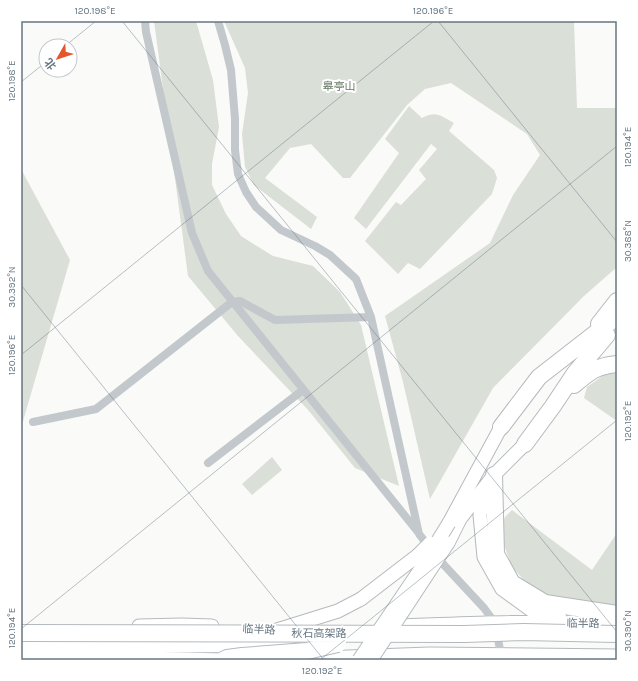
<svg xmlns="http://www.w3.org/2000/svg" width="638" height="681" font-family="Karla,'Noto Sans SC',sans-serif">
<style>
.green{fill:#dadfd7}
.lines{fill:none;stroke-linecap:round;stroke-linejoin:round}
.primary-casing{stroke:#b5babe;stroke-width:15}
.highway-casing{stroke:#b4b9bd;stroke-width:18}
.street{stroke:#c3c8cc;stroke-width:8}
.primary{stroke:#fff;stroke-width:13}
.highway{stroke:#fff;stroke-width:16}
.primary-bridge-casing{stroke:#b5babe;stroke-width:15;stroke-linecap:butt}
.highway-bridge-casing{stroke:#b4b9bd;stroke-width:18;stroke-linecap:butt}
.primary-bridge{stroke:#fff;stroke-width:13}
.highway-bridge{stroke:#fff;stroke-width:16}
.ticks{fill:none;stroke:#657683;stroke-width:1;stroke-opacity:0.45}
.labels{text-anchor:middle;stroke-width:4;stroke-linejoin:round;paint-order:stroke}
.park-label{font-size:11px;fill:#687a64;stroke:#fff}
.street-label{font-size:11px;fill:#657683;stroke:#fff}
.neatline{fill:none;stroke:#657683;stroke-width:1.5}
.ticks-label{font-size:10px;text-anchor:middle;fill:#657683}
</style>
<rect width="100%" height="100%" fill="#fafaf8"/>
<path class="green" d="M 154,21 L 196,21 L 213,80 L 219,127 L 212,164 L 212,185 L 226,214 L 241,236 L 273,256 L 313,266 L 340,292 L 361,325 L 399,486 L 355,468 L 309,411 L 238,336 L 188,276 Z
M 224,21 L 574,21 L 577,108 L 617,108 L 617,267 L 584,296 L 493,388 L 430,499 L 403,382 L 385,316 L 490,243 L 513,195 L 540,155 L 527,134 L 451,83 L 425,89 L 407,105 L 350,178 L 343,178 L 311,144 L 290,148 L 265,178 L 317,217 L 311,229 L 254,185 L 245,167 L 242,134 L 248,93 L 245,68 Z
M 409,106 L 422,118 C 436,110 441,116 454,123 L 449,131 L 494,170 L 497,178 L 492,194 L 420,269 L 408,263 L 398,274 L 365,241 L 396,202 L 401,205 L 426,179 L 419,170 L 437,149 L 431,144 L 366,229 L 354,218 L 399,153 L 385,139 Z
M 21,169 L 70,260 L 21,428 Z
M 617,371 L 617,421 L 584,398 L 587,387 L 604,375 Z
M 272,457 L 282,470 L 252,495 L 242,484 Z
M 512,510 L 592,570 L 617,533 L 617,607 L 545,595 L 523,579 L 512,567 L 504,545 L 502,525 L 505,517 Z"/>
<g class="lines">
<defs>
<path id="primary" d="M 493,476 L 482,502 L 480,515 L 484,557 L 502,589 L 531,610 L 560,618
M 449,523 L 501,427
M 448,543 L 460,519 L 494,475 L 525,444
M 139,626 L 182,625 L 212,626
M 393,626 C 467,624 543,619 617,625
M 277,630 L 338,611 L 361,599
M 21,655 L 223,660
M 294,659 L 429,654 L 617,656"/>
<path id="highway" d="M 599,324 L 617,301
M 574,385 C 589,372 596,366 617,364
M 501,427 L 539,377 L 602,328 L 617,317
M 525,444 L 553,406 L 575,373 L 607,335
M 494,475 L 496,554 L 512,583 L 545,603 L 617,614
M 21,645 L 286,644"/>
</defs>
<use href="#primary" class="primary-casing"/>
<use href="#highway" class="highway-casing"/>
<path class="street" d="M 145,21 L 146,32 L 192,233 L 208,271 L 418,532
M 218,21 L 225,45 L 231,70 L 235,119 L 235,150 L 238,174 L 246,192 L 256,207 L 281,230 L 315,246 L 330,255 L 356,279 L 371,317 L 419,534 L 444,565 L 484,608 L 495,623 L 501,655
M 33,422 L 96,409 L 232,302 L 240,301 L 275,320 L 371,317
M 208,463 L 303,390"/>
<use href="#primary" class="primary"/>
<use href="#highway" class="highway"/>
<defs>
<path id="primary-bridge" d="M 361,599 L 417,556 L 430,543
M 359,660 L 420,570 L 449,523
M 371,660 L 448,543"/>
<path id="highway-bridge" d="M 21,633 L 464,634 L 523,632 L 617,634
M 223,660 L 227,658 L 242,656 L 307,651 L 338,644"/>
</defs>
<use href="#primary-bridge" class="primary-bridge-casing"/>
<use href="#highway-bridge" class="highway-bridge-casing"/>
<use href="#primary-bridge" class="primary-bridge"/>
<use href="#highway-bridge" class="highway-bridge"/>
</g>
<path class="ticks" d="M 122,21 L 617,632M 438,21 L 617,242M 65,46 L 96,21M 21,82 L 46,62M 21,285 L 324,660M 21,355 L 434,21M 21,629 L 617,146M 320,660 L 617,420"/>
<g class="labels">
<g class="park-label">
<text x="339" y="90">皋亭山</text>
</g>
<g class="street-label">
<text transform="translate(583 623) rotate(1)" y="4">临半路</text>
<text transform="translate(259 629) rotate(3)" y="4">临半路</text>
<text x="319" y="637">秋石高架路</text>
</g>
</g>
<rect width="638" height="681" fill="none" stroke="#ffffff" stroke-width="44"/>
<g transform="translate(58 58) rotate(231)"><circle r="19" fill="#ffffff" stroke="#c1c8cd"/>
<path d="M0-3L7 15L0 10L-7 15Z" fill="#e4572e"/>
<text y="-6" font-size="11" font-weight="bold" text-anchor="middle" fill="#657683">北</text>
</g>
<rect x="22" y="22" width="594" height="637" class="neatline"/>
<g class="ticks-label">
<text x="95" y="14">120.198°E</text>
<text x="433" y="14">120.196°E</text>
<text transform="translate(11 81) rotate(-90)" y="4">120.198°E</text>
<text transform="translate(627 147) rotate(-90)" y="4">120.194°E</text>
<text transform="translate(627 241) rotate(-90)" y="4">30.388°N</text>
<text transform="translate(11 287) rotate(-90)" y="4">30.392°N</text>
<text transform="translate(11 355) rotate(-90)" y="4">120.196°E</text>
<text transform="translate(627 421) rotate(-90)" y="4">120.192°E</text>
<text transform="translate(11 628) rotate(-90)" y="4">120.194°E</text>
<text transform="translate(627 631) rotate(-90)" y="4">30.390°N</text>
<text x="322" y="674">120.192°E</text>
</g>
</svg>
